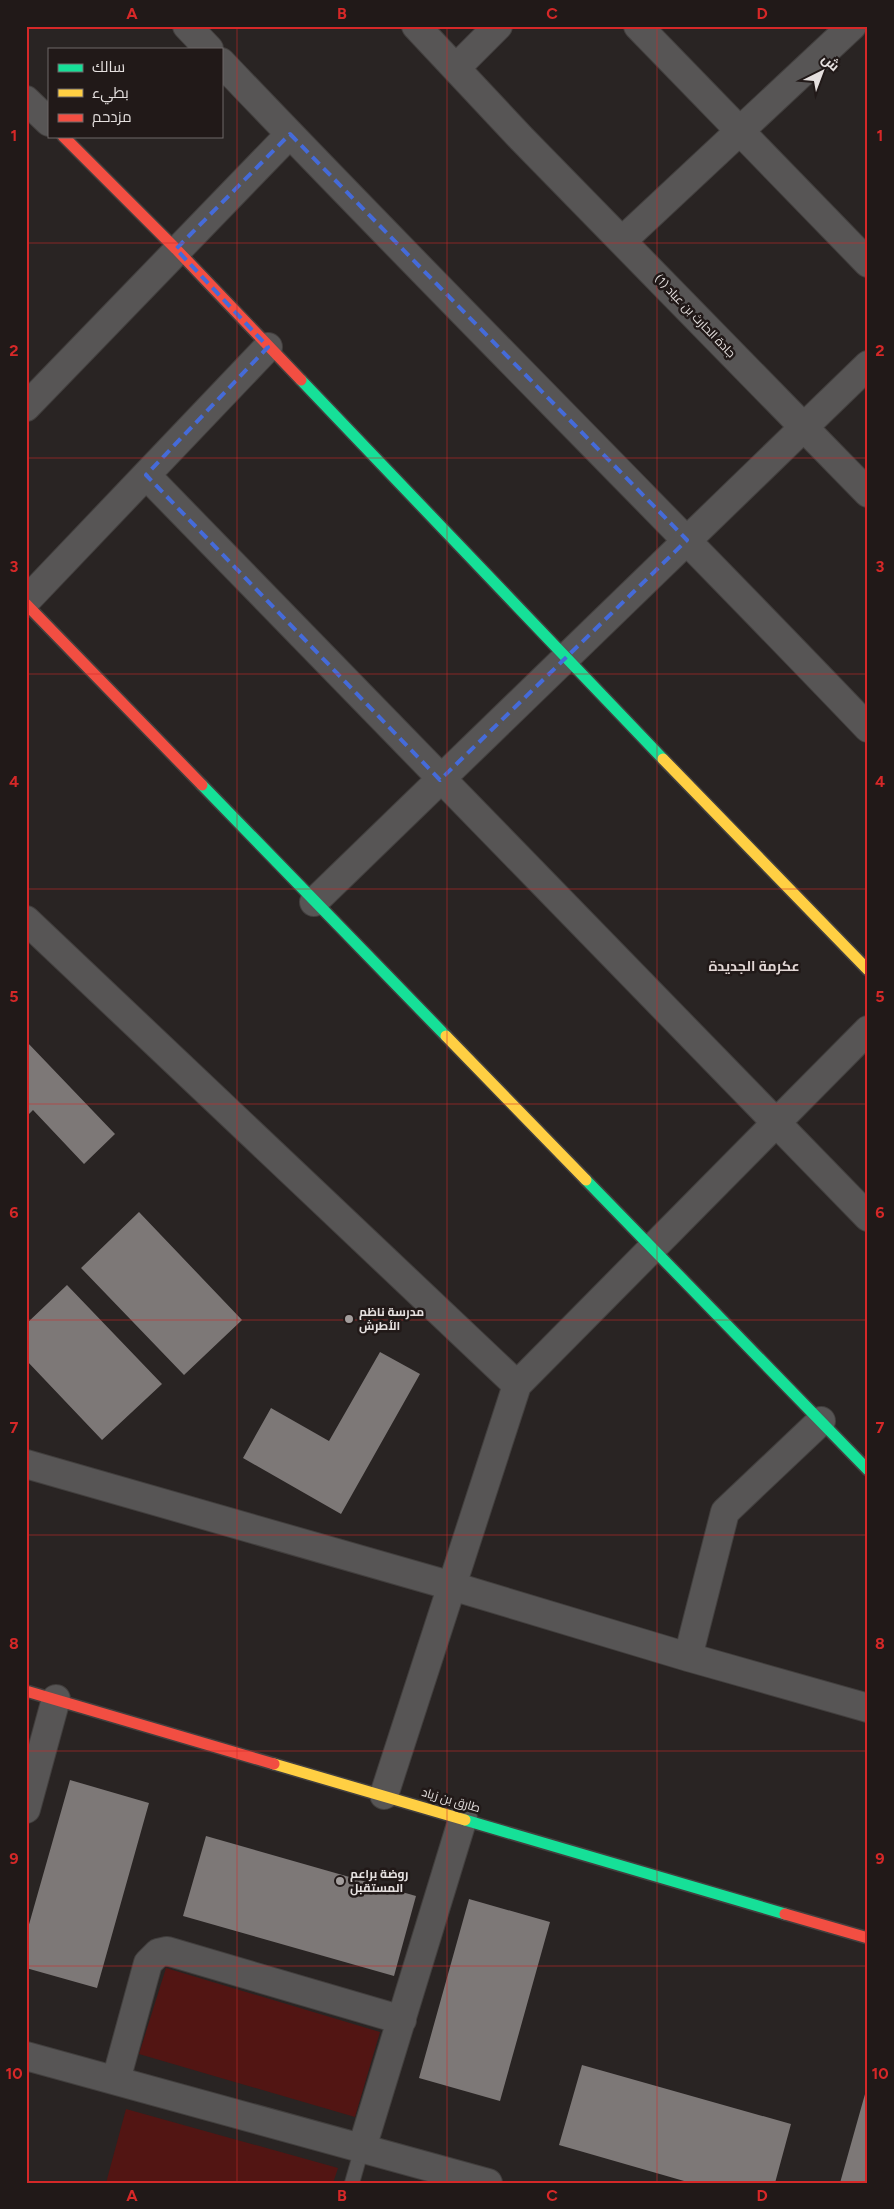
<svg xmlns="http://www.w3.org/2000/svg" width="894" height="2209" font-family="Figtree,Cairo,sans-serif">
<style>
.green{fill:#521513}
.building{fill:#7d7877}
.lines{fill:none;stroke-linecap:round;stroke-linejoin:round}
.lane-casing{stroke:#423f3e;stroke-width:16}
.street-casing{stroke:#423f3e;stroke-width:30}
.fast-casing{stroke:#423f3e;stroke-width:14}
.slow-casing{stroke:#423f3e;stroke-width:14}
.jam-casing{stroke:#423f3e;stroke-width:14}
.lane{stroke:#575555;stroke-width:14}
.street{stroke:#575555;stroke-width:28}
.fast{stroke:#16e098;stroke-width:11}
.slow{stroke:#ffcf43;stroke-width:11}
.jam{stroke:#f24e42;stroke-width:11}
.marked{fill:none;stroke:#456bd9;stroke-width:4;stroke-dasharray:10 6;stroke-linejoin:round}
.grid{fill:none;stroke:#d62828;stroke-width:1;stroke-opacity:0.55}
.poi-dot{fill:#a39e9d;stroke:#211918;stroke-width:2}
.labels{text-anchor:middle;stroke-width:5;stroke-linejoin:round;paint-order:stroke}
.street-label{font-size:12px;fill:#e5e0df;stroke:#211918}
.poi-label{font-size:12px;font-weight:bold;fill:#e5e0df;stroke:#211918;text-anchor:start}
.neighbourhood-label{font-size:14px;font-weight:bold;fill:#e2d7d5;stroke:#211918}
.neatline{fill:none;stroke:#d62828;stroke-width:2}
.grid-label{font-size:16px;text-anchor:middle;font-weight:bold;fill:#d62828}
</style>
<rect width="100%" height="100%" fill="#292423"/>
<path class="green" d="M 166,1968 L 380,2032 L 355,2117 L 139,2054 Z
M 126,2109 L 338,2168 L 333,2183 L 106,2183 Z"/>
<path class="building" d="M 26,1041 L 115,1134 L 84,1164 L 33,1110 L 26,1117 Z
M 139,1212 L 242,1320 L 184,1375 L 81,1268 Z
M 67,1285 L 162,1384 L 102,1440 L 26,1360 L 26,1324 Z
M 380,1352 L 420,1374 L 341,1514 L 243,1458 L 271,1408 L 329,1441 Z
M 70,1780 L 149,1803 L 97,1988 L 26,1968 L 26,1935 Z
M 206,1836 L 416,1896 L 394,1976 L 183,1916 Z
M 469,1899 L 550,1922 L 500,2101 L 419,2078 Z
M 582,2065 L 791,2124 L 775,2183 L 691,2183 L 559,2145 Z
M 867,2087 L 868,2183 L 840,2183 Z"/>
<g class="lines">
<defs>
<path id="lane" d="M 352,2183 L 362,2148"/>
<path id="street" d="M 187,26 L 209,49
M 416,26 L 521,138 L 868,493
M 638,26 L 868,263
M 221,62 C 434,286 654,504 868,728
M 456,68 L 498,26
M 26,100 L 49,122
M 622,241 L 852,26
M 26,407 L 290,134
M 146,475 L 868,1217
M 26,601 L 268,347
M 314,902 L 868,365
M 26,920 L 517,1385
M 26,1464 L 452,1586 L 688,1657 L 868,1708
M 688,1657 L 725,1512 L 821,1421
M 384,1795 L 517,1385 L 868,1030
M 26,1809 L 56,1699
M 26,2056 L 488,2183
M 116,2080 L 148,1963 L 158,1953 L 167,1951 L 402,2020
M 362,2148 L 463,1818"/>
<path id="fast" d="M 301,380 L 663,759
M 202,785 L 446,1036
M 586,1180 L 868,1470
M 465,1820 L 785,1914"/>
<path id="slow" d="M 663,759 L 868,970
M 446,1036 L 586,1180
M 274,1764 L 465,1820"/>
<path id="jam" d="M 63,136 L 176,249 L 301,380
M 26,604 L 202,785
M 26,1691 L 274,1764
M 785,1914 L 868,1938"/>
</defs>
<use href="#lane" class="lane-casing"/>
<use href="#street" class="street-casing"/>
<use href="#fast" class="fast-casing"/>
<use href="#slow" class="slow-casing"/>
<use href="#jam" class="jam-casing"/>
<use href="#lane" class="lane"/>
<use href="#street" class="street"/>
<use href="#fast" class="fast"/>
<use href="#slow" class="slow"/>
<use href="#jam" class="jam"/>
</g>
<path class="marked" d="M 290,134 L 687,540 L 440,780 L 146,475 L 268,347 L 176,249 Z"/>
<path class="grid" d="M 237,26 L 237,2183M 447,26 L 447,2183M 657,26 L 657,2183M 26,243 L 868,243M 26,458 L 868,458M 26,674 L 868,674M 26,889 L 868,889M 26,1104 L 868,1104M 26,1320 L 868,1320M 26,1535 L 868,1535M 26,1751 L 868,1751M 26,1966 L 868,1966"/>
<g class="poi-dot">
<circle cx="349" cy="1319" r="5"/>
<circle cx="340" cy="1881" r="5"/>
</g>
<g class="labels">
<g class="street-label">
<text transform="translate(695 316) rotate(46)" y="4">جادة الحارث بن عباد (1)</text>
<text transform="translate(451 1800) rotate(16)" y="4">طارق بن زياد</text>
</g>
<g class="poi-label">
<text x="359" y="1316">مدرسة ناظم<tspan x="359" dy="14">الأطرش</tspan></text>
<text x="350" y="1878">روضة براعم<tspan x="350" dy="14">المستقبل</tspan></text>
</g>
<g class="neighbourhood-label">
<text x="754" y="971">عكرمة الجديدة</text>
</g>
</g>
<rect width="894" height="2209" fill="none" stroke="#211918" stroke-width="55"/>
<rect x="48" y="48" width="175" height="90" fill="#211918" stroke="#6f6968"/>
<rect x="58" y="64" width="25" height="8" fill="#16e098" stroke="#6f6968"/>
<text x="92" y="72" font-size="15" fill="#e5e0df">سالك</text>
<rect x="58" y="89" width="25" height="8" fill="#ffcf43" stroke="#6f6968"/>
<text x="92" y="98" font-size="15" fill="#e5e0df">بطيء</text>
<rect x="58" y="114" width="25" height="8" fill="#f24e42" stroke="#6f6968"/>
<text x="92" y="122" font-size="15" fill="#e5e0df">مزدحم</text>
<g transform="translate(822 72) rotate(42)" stroke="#211918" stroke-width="4" paint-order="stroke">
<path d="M0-4L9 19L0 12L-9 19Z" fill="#e5e0df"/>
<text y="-8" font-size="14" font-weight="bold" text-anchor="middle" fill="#e5e0df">ش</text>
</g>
<rect x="28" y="28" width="838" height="2154" class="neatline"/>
<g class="grid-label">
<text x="132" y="19">A</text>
<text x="342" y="19">B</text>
<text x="552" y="19">C</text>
<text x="762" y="19">D</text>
<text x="14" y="141">1</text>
<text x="880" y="141">1</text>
<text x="14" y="356">2</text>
<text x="880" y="356">2</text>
<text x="14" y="572">3</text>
<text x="880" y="572">3</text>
<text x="14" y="787">4</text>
<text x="880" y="787">4</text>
<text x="14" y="1002">5</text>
<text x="880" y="1002">5</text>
<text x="14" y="1218">6</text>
<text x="880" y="1218">6</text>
<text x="14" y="1433">7</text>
<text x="880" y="1433">7</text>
<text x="14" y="1649">8</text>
<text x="880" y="1649">8</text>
<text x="14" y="1864">9</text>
<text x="880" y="1864">9</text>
<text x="14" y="2079">10</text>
<text x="880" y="2079">10</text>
<text x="132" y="2201">A</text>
<text x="342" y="2201">B</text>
<text x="552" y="2201">C</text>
<text x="762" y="2201">D</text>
</g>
</svg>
